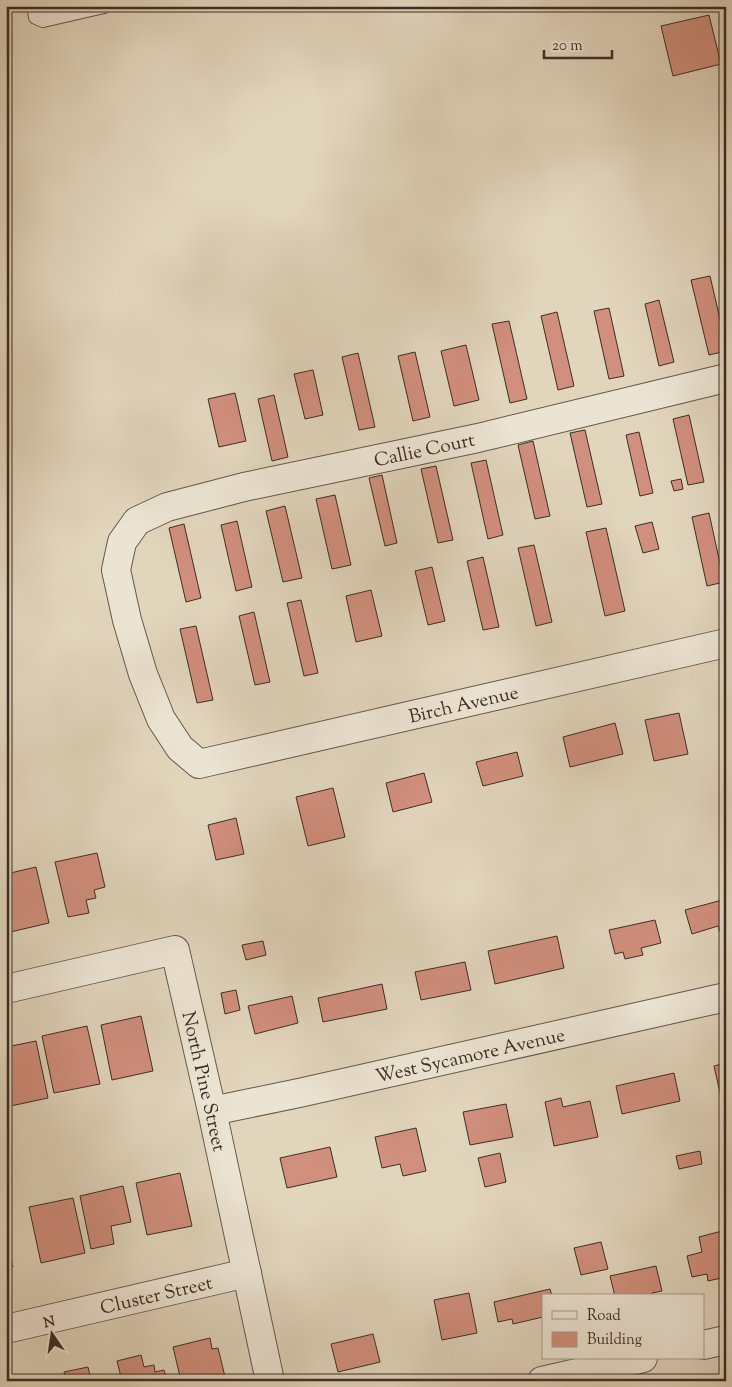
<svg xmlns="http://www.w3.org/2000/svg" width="732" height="1387" font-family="'Sorts Mill Goudy',serif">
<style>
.building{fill:#d18f7d;stroke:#3c2e24}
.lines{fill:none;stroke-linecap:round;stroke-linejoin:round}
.service-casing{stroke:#65584a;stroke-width:16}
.minor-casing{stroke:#65584a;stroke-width:30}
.service{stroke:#ece4d3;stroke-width:14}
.minor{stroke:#ece4d3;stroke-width:28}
.labels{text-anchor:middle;stroke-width:4;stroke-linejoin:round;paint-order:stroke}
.street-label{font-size:19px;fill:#3c2e24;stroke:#ece4d3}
</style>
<rect width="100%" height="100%" fill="#e1d5bc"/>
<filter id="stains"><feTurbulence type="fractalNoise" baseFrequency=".004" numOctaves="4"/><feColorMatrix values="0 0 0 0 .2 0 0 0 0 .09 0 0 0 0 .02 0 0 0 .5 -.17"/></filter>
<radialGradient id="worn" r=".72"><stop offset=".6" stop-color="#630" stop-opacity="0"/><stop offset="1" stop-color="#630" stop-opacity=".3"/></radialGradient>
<path class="building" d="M 709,15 L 721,64 L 673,76 L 661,26 Z
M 710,276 L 726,345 L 726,351 L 709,355 L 691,280 Z
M 659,300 L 674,362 L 659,366 L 645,304 Z
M 609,308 L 624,376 L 609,379 L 594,311 Z
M 557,312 L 574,386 L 558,390 L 541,316 Z
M 509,321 L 527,399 L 510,403 L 492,324 Z
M 466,345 L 479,400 L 454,406 L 441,351 Z
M 415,352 L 430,417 L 413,421 L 398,356 Z
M 358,353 L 375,427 L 359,430 L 342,357 Z
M 313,370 L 323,415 L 305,419 L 294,374 Z
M 235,393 L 246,441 L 219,447 L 208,399 Z
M 274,395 L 288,457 L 272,461 L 258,399 Z
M 689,415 L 704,482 L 688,485 L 673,419 Z
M 585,430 L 602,504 L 587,507 L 570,433 Z
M 639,432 L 653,493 L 640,496 L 626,435 Z
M 533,441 L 550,516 L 535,519 L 518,445 Z
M 486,460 L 503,535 L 488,539 L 471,463 Z
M 436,466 L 453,540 L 438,543 L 421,469 Z
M 382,475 L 397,543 L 385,546 L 369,478 Z
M 681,479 L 683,489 L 674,491 L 671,481 Z
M 335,495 L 351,565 L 332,569 L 316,499 Z
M 285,506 L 302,578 L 283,582 L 266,511 Z
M 709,513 L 724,582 L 707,586 L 692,517 Z
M 237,521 L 252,587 L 236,591 L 221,525 Z
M 652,522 L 659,549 L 643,553 L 635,526 Z
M 184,524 L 201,598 L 186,602 L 169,528 Z
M 606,528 L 625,611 L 605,616 L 586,532 Z
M 534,545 L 552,622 L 536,626 L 518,548 Z
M 483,557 L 499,627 L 483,630 L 467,561 Z
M 432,567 L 445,621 L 428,625 L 415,571 Z
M 371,590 L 382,636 L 356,642 L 346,596 Z
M 301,600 L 318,673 L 304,676 L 287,603 Z
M 254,612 L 270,682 L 255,685 L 239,616 Z
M 196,626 L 213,700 L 197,703 L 180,629 Z
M 679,713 L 688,754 L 654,761 L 645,720 Z
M 615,723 L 623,754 L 570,767 L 563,737 Z
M 517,752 L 523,776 L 483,786 L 476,762 Z
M 424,773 L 432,802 L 393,812 L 386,783 Z
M 333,788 L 345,837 L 308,846 L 296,797 Z
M 236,818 L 244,854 L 216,860 L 208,825 Z
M 97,853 L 105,887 L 94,890 L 96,898 L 86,900 L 89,913 L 68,917 L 55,862 Z
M 36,867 L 49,923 L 6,933 L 6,874 Z
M 726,899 L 726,931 L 720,932 L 718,926 L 692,934 L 685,910 Z
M 655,920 L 661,943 L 641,948 L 643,955 L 625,959 L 623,952 L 615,954 L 609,930 Z
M 557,936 L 564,968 L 495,984 L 488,951 Z
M 263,941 L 266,955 L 246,960 L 242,945 Z
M 465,962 L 471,990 L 421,1000 L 415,972 Z
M 382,984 L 387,1009 L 323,1022 L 318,998 Z
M 236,990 L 240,1010 L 225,1014 L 221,993 Z
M 292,996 L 298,1023 L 255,1034 L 248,1006 Z
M 141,1016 L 153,1071 L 112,1080 L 101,1025 Z
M 87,1026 L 100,1084 L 54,1093 L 42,1036 Z
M 36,1041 L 48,1098 L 6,1107 L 6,1047 Z
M 726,1063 L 726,1096 L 721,1097 L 714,1066 Z
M 674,1073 L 680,1101 L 622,1114 L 616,1086 Z
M 561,1098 L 563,1107 L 590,1101 L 598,1137 L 554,1146 L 545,1102 Z
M 506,1104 L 513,1137 L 470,1145 L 463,1112 Z
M 416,1128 L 426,1171 L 403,1176 L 400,1164 L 382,1168 L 375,1137 Z
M 330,1147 L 337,1177 L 287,1188 L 280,1158 Z
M 700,1151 L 702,1164 L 679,1169 L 676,1156 Z
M 500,1153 L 506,1182 L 485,1187 L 478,1158 Z
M 180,1173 L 192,1226 L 147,1235 L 136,1183 Z
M 123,1186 L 131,1222 L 111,1226 L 114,1244 L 91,1249 L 80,1196 Z
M 726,1191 L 726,1204 L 722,1205 L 720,1192 Z
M 73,1198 L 85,1253 L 41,1263 L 29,1207 Z
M 722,1231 L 726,1246 L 726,1277 L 708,1281 L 707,1274 L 692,1277 L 687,1256 L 702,1252 L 699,1237 Z
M 6,1237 L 13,1267 L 6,1269 Z
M 601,1242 L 608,1269 L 581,1275 L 574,1248 Z
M 656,1266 L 662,1291 L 652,1293 L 652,1296 L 615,1296 L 610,1276 Z
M 550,1289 L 552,1296 L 543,1296 L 543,1317 L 513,1324 L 512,1319 L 498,1322 L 494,1302 Z
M 469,1293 L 477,1333 L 442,1340 L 434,1300 Z
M 373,1334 L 380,1362 L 338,1372 L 331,1344 Z
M 210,1338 L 212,1349 L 218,1348 L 226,1381 L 181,1381 L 173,1347 Z
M 141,1355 L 144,1367 L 154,1365 L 155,1372 L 164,1370 L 167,1381 L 122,1381 L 117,1361 Z
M 88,1367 L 91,1380 L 101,1377 L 102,1381 L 66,1381 L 64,1372 Z"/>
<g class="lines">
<defs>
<path id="service" d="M 34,6 L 36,17 L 43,20 L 104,6"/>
<g id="minor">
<path id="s1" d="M 726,378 L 478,438 L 244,487 L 167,507 L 137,521 L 122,542 L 116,570 L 127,620 L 143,674 L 161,719 L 180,748 L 199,764 L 726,643"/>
<path id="s2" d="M 6,989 L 175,950 L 212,1111 L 270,1381"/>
<path id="s3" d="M 212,1111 L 299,1093 L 726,997"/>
<path id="s4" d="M 6,1329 L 247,1273"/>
<path d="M 703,1345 L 726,1340"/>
<path d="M 542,1381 L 643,1358"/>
</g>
</defs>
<use href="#service" class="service-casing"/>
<use href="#minor" class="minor-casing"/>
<use href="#service" class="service"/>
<use href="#minor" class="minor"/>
</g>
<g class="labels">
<g class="street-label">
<text transform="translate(424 449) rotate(-12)" y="7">Callie Court</text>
<text dy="7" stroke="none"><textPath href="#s1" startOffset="1148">Birch Avenue</textPath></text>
<text dy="7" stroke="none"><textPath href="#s3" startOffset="264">West Sycamore Avenue</textPath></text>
<text dy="7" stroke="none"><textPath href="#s2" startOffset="308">North Pine Street</textPath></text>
<text dy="7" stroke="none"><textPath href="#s4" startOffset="154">Cluster Street</textPath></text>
</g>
</g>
<rect width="732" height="1387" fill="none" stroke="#e1d5bc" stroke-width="25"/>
<rect x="8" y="8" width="717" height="1372" fill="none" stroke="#3c2e24" stroke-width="2.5"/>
<rect x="12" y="12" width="707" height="1362" fill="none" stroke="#3c2e24"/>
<rect x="542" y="1294" width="162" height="65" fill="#ece4d3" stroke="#a69b8d"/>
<rect x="552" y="1311" width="25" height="8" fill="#ece4d3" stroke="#a69b8d"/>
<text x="587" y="1320" font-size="15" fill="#3c2e24">Road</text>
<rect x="552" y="1332" width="25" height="15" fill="#d18f7d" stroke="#a69b8d"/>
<text x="587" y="1344" font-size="15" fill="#3c2e24">Building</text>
<g transform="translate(52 1334) rotate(347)" stroke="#ece4d3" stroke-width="4" paint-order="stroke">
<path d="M0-4L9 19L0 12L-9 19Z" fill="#3c2e24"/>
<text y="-8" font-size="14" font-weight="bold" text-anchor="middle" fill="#3c2e24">N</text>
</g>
<path d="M544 50v8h68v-8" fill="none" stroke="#3c2e24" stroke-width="2.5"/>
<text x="552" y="50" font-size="15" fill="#3c2e24" stroke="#ece4d3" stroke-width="4" paint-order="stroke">20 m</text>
<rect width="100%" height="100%" filter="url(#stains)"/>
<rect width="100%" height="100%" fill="url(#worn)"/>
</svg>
